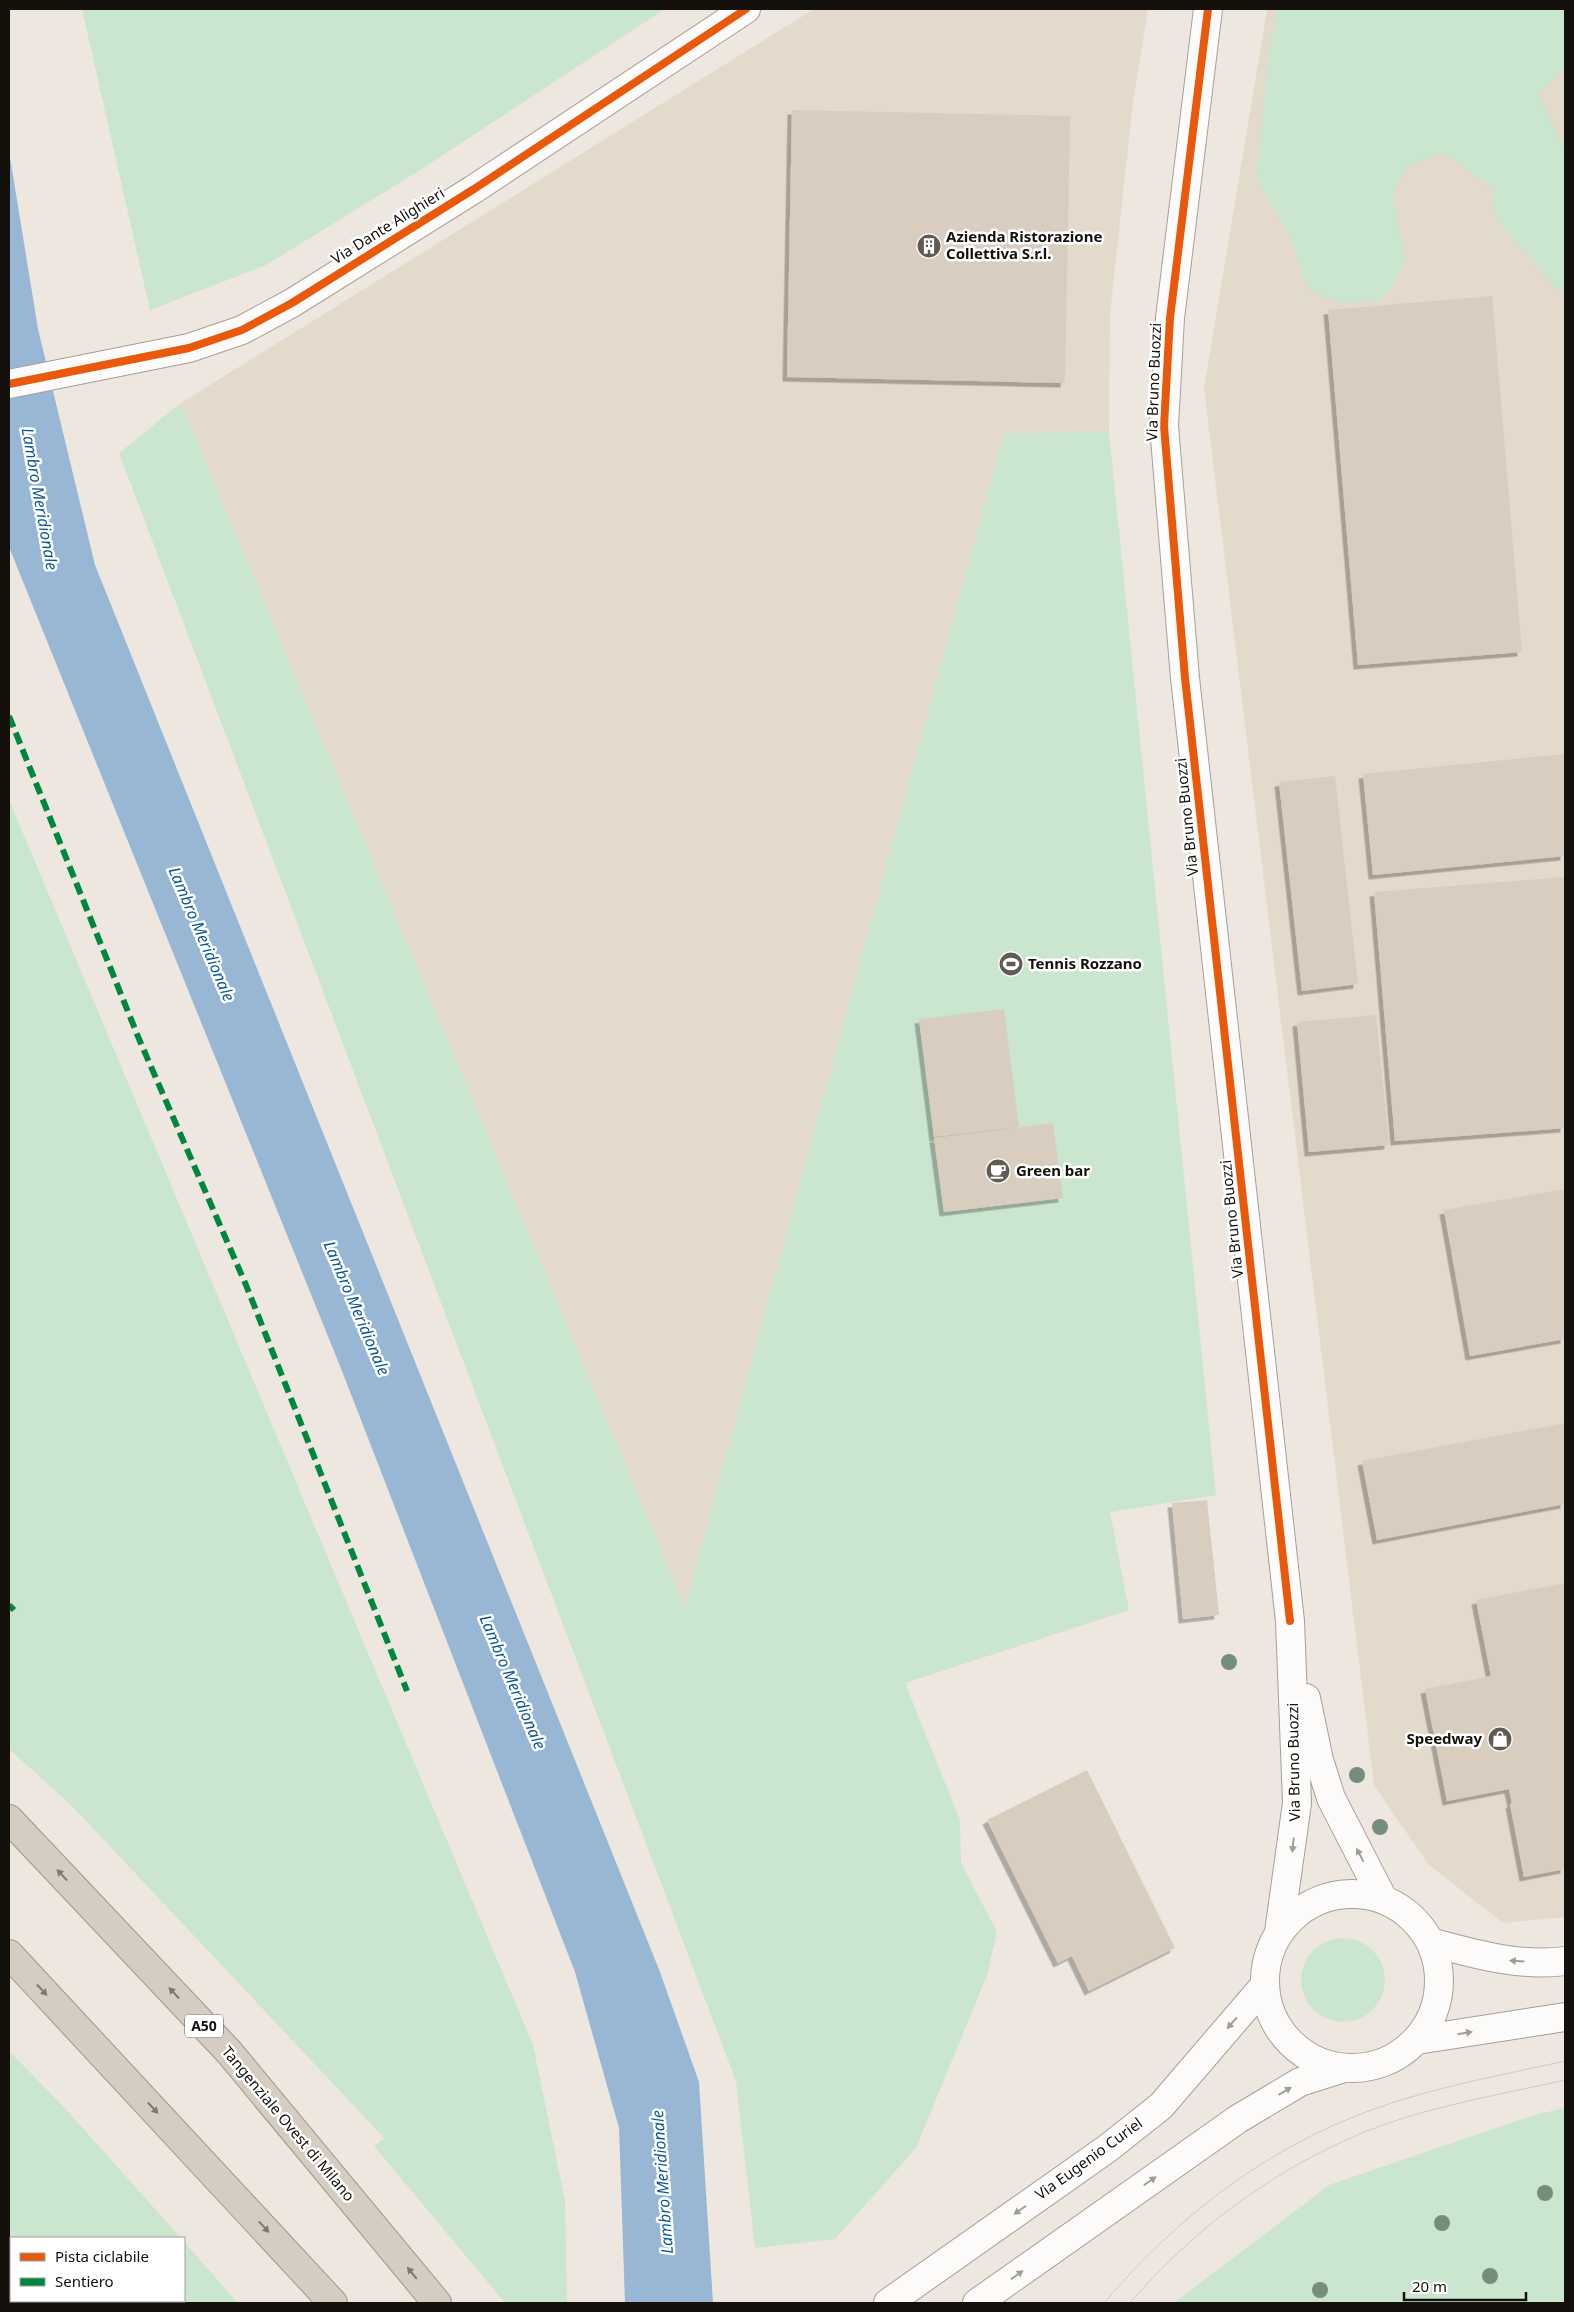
<svg xmlns="http://www.w3.org/2000/svg" width="1574" height="2312" font-family="'Noto Sans',sans-serif">
<style>
.industrial{fill:#e3dacb}
.green{fill:#cae6ce}
.water{fill:#97b7d4}
.building{fill:#d9cdc0;filter:url(#shadow)}
.lines{fill:none;stroke-linecap:round;stroke-linejoin:round}
.secondary-casing{stroke:#a49f99;stroke-width:30}
.highway-casing{stroke:#a09587;stroke-width:30}
.secondary{stroke:#fcfbfa;stroke-width:28}
.highway{stroke:#d5cdc2;stroke-width:28}
.tram{stroke:#cdcbc8;stroke-width:1}
.quiet{stroke:#00873e;stroke-width:6;stroke-dasharray:12 6;stroke-linecap:butt}
.cycleway-casing{stroke:#fff;stroke-width:11}
.cycleway{stroke:#e8590c;stroke-width:8}
.tree{fill:#768d7c}
.oneway{fill:#9f9d9a}
.oneway2{fill:#7e7870}
.labels{text-anchor:middle;stroke-width:5;stroke-linejoin:round;paint-order:stroke}
.shield{fill:#fff;stroke:#5a5854;stroke-width:1}
.shield-label{font-size:14px;font-weight:bold;fill:#14100b}
.street-label{font-size:15px;fill:#14100b;stroke:#fff}
.poi-label{font-size:15px;font-weight:bold;fill:#14100b;stroke:#fff;text-anchor:start}
.water-label{font-size:16px;font-style:italic;fill:#095890;stroke:#fff}
</style>
<defs>
<filter id="shadow"><feDropShadow dx="-4.5" dy="4.5" stdDeviation="0" flood-color="#0004"/></filter>
</defs>
<rect width="100%" height="100%" fill="#eee7df"/>
<path class="industrial" d="M 814,9 L 1148,9 L 1133,102 L 1110,314 L 1109,432 L 1004,433 L 685,1607 L 181,403 Z
M 1267,9 L 1565,9 L 1565,1917 L 1503,1923 L 1428,1864 L 1374,1785 L 1204,388 Z"/>
<path class="green" d="M 82,9 L 665,9 L 417,172 L 266,265 L 150,310 Z
M 1277,9 L 1565,9 L 1565,69 L 1538,94 L 1565,151 L 1565,290 L 1558,290 L 1497,221 L 1491,187 L 1441,152 L 1406,168 L 1392,195 L 1406,261 L 1382,301 L 1339,303 L 1307,289 L 1294,244 L 1256,178 L 1269,50 Z
M 181,403 L 685,1607 L 1004,433 L 1109,432 L 1216,1495 L 1110,1512 L 1129,1610 L 905,1683 L 960,1820 L 961,1863 L 997,1932 L 987,1975 L 916,2148 L 835,2239 L 755,2248 L 736,2081 L 119,453 Z
M 9,800 L 533,2045 L 565,2201 L 567,2303 L 505,2303 L 374,2146 L 384,2138 L 72,1806 L 9,1749 Z
M1301 1980a42 42 0 1 1 84 0a42 42 0 1 1-84 0Z
M 9,2051 L 63,2106 L 181,2238 L 11,2238 L 11,2301 L 184,2301 L 184,2242 L 238,2303 L 9,2303 Z
M 1565,2108 L 1565,2303 L 1174,2303 L 1329,2185 L 1534,2115 Z"/>
<path class="water" d="M 9,151 L 38,329 L 95,565 L 660,1972 L 699,2082 L 713,2303 L 625,2303 L 619,2128 L 575,1972 L 342,1371 L 9,547 Z"/>
<path class="building" d="M 792,110 L 1070,116 L 1065,383 L 787,377 Z
M 1492,296 L 1522,652 L 1358,665 L 1328,310 Z
M 1565,754 L 1565,856 L 1373,875 L 1363,774 Z
M 1335,776 L 1358,984 L 1302,991 L 1279,782 Z
M 1565,877 L 1565,1128 L 1395,1141 L 1374,892 Z
M 1004,1009 L 1019,1127 L 934,1137 L 919,1019 Z
M 1376,1015 L 1389,1145 L 1309,1152 L 1297,1022 Z
M 1053,1123 L 1063,1198 L 944,1212 L 934,1138 Z
M 1565,1189 L 1565,1339 L 1470,1356 L 1444,1210 Z
M 1565,1423 L 1565,1504 L 1377,1540 L 1362,1461 Z
M 1207,1500 L 1219,1615 L 1183,1619 L 1172,1503 Z
M 1565,1583 L 1565,1869 L 1524,1877 L 1510,1804 L 1512,1803 L 1509,1789 L 1447,1801 L 1425,1689 L 1491,1676 L 1476,1600 Z
M 1087,1770 L 1175,1948 L 1089,1991 L 1072,1956 L 1058,1963 L 987,1820 Z"/>
<g class="lines">
<defs>
<path id="secondary" d="M 1208,9 L 1170,318 L 1164,426 L 1185,678 L 1290,1621 L 1297,1803 L 1279,1932
M 9,384 L 189,348 L 242,330 L 292,303 L 474,189 L 746,9
M 1306,1698 L 1319,1760 L 1331,1798 L 1383,1899
M1265 1981a87 87 0 1 1 174 0a87 87 0 1 1-174 0Z
M 1430,1942 C 1475,1954 1519,1967 1565,1961
M 1417,2040 L 1565,2017
M 888,2303 L 1108,2148 L 1161,2106 L 1264,1986
M 977,2303 L 1238,2119 L 1300,2082 L 1344,2068"/>
<path id="highway" d="M 9,1819 L 229,2052 L 437,2303
M 9,1954 L 333,2303"/>
</defs>
<use href="#secondary" class="secondary-casing"/>
<use href="#highway" class="highway-casing"/>
<use href="#secondary" class="secondary"/>
<use href="#highway" class="highway"/>
<path class="tram" d="M 1104,2303 C 1177,2217 1267,2147 1374,2109 C 1435,2087 1502,2075 1565,2061
M 1130,2303 C 1194,2228 1276,2168 1367,2131 C 1430,2106 1499,2095 1565,2080"/>
<path class="quiet" d="M 9,716 L 139,1039 L 246,1285 L 407,1691
M 9,1605 L 14,1610"/>
<defs>
<path id="cycleway" d="M 1208,9 L 1170,318 L 1164,426 L 1185,678 L 1290,1621
M 9,384 L 189,348 L 242,330 L 292,303 L 474,189 L 746,9"/>
</defs>
<use href="#cycleway" class="cycleway-casing"/>
<use href="#cycleway" class="cycleway"/>
</g>
<g class="tree">
<circle cx="1229" cy="1662" r="8"/>
<circle cx="1357" cy="1775" r="8"/>
<circle cx="1380" cy="1827" r="8"/>
<circle cx="1545" cy="2193" r="8"/>
<circle cx="1442" cy="2223" r="8"/>
<circle cx="1490" cy="2276" r="8"/>
<circle cx="1320" cy="2290" r="8"/>
</g>
<defs><path id="oneway-solid" d="M-6-.8H1V-3.2L6.5 0L1 3.2V.8H-6Z" transform="scale(1.25)"/></defs>
<g class="oneway">
<use href="#oneway-solid" transform="translate(1293 1845) rotate(96)"/>
<use href="#oneway-solid" transform="translate(1360 1855) rotate(-118)"/>
<use href="#oneway-solid" transform="translate(1517 1961) rotate(-176)"/>
<use href="#oneway-solid" transform="translate(1232 2023) rotate(131)"/>
<use href="#oneway-solid" transform="translate(1465 2033) rotate(-9)"/>
<use href="#oneway-solid" transform="translate(1285 2091) rotate(-31)"/>
<use href="#oneway-solid" transform="translate(1150 2181) rotate(-35)"/>
<use href="#oneway-solid" transform="translate(1020 2210) rotate(145)"/>
<use href="#oneway-solid" transform="translate(1017 2275) rotate(-35)"/>
</g>
<g class="oneway2">
<use href="#oneway-solid" transform="translate(62 1875) rotate(-133)"/>
<use href="#oneway-solid" transform="translate(42 1990) rotate(47)"/>
<use href="#oneway-solid" transform="translate(174 1993) rotate(-133)"/>
<use href="#oneway-solid" transform="translate(153 2108) rotate(47)"/>
<use href="#oneway-solid" transform="translate(264 2227) rotate(47)"/>
<use href="#oneway-solid" transform="translate(412 2273) rotate(-129)"/>
</g>
<defs>
<symbol id="building-disc" viewBox="-11 -11 22 22"><circle r="9.5" fill="#605b55" stroke="#fff"/><path d="M-4-6H4V6H1V3H-1V6H-4ZM-2.5-4.3h1.7v1.8h-1.7ZM.8-4.3h1.7v1.8H.8ZM-2.5-1h1.7V.8h-1.7ZM.8-1h1.7V.8H.8Z" fill="#fff"/></symbol>
<symbol id="stadium-disc" viewBox="-11 -11 22 22"><circle r="9.5" fill="#605b55" stroke="#fff"/><path d="M0-5a6.5 5 0 1 0 0 10a6.5 5 0 1 0 0-10ZM-3.5-1.8h7v3.6h-7Z" fill="#fff"/></symbol>
<symbol id="cafe-disc" viewBox="-11 -11 22 22"><circle r="9.5" fill="#605b55" stroke="#fff"/><path d="M-5.5-4.5H6V0H3Q3 3.5 0 3.5H-2.5Q-5.5 3.5-5.5 0ZM3-3.2v2h1.7v-2ZM-6 4.5H4V6H-6Z" fill="#fff"/></symbol>
<symbol id="shop-disc" viewBox="-11 -11 22 22"><circle r="9.5" fill="#605b55" stroke="#fff"/><path d="M-5-2.5h2.3a2.7 3.5 0 0 1 5.4 0H5L5.5 6h-11ZM-1.5-2.5h3a1.5 2.3 0 0 0-3 0Z" fill="#fff"/></symbol>
</defs>
<g fill-rule="evenodd">
<use href="#building-disc" x="915" y="232" width="28" height="28"/>
<use href="#stadium-disc" x="997" y="950" width="28" height="28"/>
<use href="#cafe-disc" x="984" y="1157" width="28" height="28"/>
<use href="#shop-disc" x="1486" y="1725" width="28" height="28"/>
</g>
<g class="labels">
<rect class="shield" x="185" y="2014.5" width="38" height="23" rx="4"/>
<g class="shield-label">
<text x="204" y="2031">A50</text>
</g>
<g class="street-label">
<text transform="translate(388 226) rotate(-32)" y="5">Via Dante Alighieri</text>
<text transform="translate(1154 382) rotate(-88)" y="5">Via Bruno Buozzi</text>
<text transform="translate(1187 817) rotate(-96)" y="5">Via Bruno Buozzi</text>
<text transform="translate(1232 1219) rotate(-96)" y="5">Via Bruno Buozzi</text>
<text transform="translate(1294 1762) rotate(-91)" y="5">Via Bruno Buozzi</text>
<text transform="translate(288 2124) rotate(50)" y="5">Tangenziale Ovest di Milano</text>
<text transform="translate(1089 2159) rotate(-36)" y="5">Via Eugenio Curiel</text>
</g>
<g class="poi-label">
<text x="946" y="242">Azienda Ristorazione<tspan x="946" dy="17">Collettiva S.r.l.</tspan></text>
<text x="1028" y="969">Tennis Rozzano</text>
<text x="1016" y="1176">Green bar</text>
<text x="1482" y="1744" text-anchor="end">Speedway</text>
</g>
<g class="water-label">
<text transform="translate(40 499) rotate(80)" y="6">Lambro Meridionale</text>
<text transform="translate(202 934) rotate(67)" y="6">Lambro Meridionale</text>
<text transform="translate(357 1308) rotate(67)" y="6">Lambro Meridionale</text>
<text transform="translate(513 1682) rotate(67)" y="6">Lambro Meridionale</text>
<text transform="translate(662 2182) rotate(-94)" y="6">Lambro Meridionale</text>
</g>
</g>
<rect width="1574" height="2312" fill="none" stroke="#14100b" stroke-width="20"/>
<rect x="10" y="2237" width="175" height="65" fill="#ffffff" stroke="#a19f9d"/>
<rect x="20" y="2253" width="25" height="8" fill="#e8590c" stroke="#a19f9d"/>
<text x="55" y="2262" font-size="15" fill="#14100b">Pista ciclabile</text>
<rect x="20" y="2278" width="25" height="8" fill="#00873e" stroke="#a19f9d"/>
<text x="55" y="2287" font-size="15" fill="#14100b">Sentiero</text>
<path d="M1404 2292v8h122v-8" fill="none" stroke="#14100b" stroke-width="2.5"/>
<text x="1412" y="2292" font-size="15" fill="#14100b" stroke="#ffffff" stroke-width="4" paint-order="stroke">20 m</text>
</svg>
